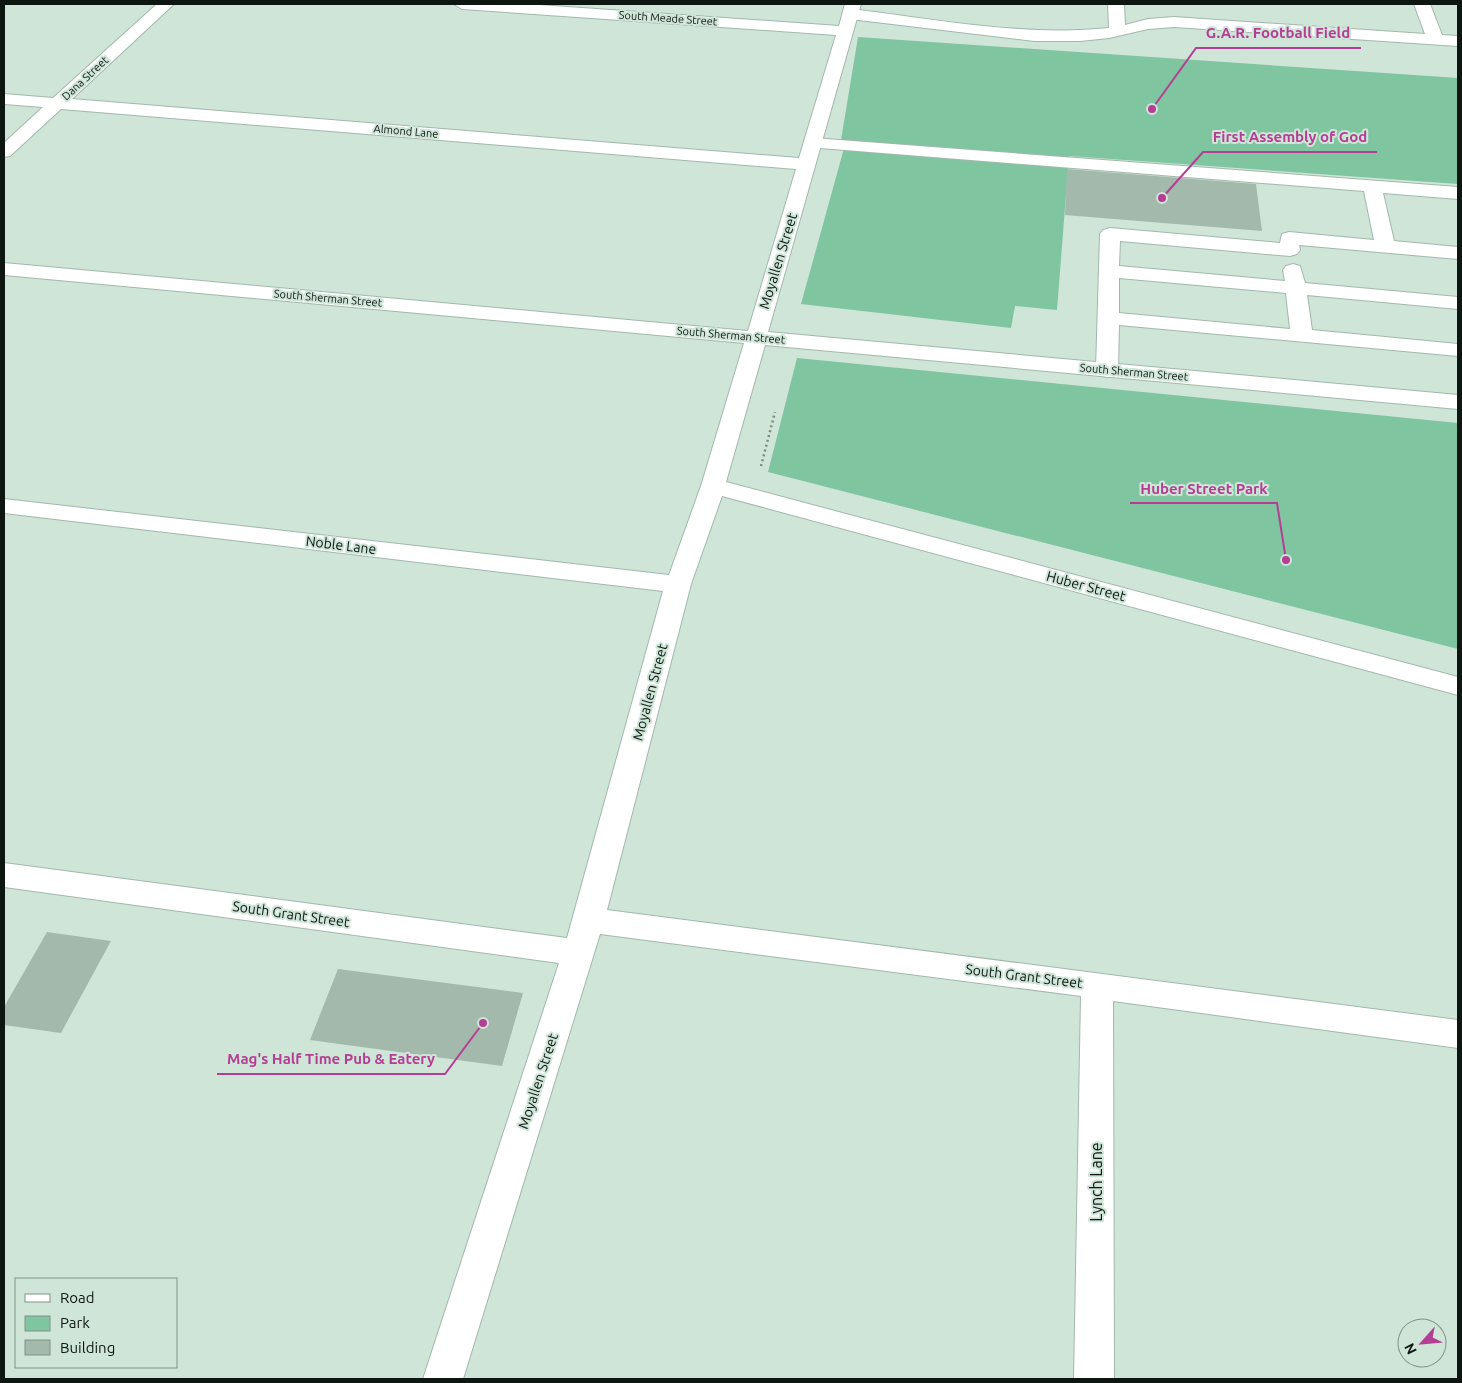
<svg xmlns="http://www.w3.org/2000/svg" width="1462" height="1383" font-family="Ubuntu,sans-serif">
<style>
.green{fill:#7fc5a0}
.building{fill:#a3b9ac}
.lines{fill:none;stroke-linecap:round;stroke-linejoin:round}
.lane-casing{stroke:#a2b8ab;stroke-width:2}
.street-casing{stroke:#a2b8ab;stroke-width:2}
.path{stroke:#7a8b81;stroke-width:2.5;stroke-dasharray:2 3;stroke-linecap:butt}
.lane{fill:#fff;fill-rule:evenodd}
.street{fill:#fff;fill-rule:evenodd}
.labels{text-anchor:middle;stroke-width:4;stroke-linejoin:round;paint-order:stroke}
.far-street-label{font-size:11px;fill:#0e1612;stroke:#cee5d7}
.street-label{font-size:14px;fill:#0e1612;stroke:#cee5d7}
.near-street-label{font-size:16px;fill:#0e1612;stroke:#cee5d7}
.leader{fill:none;stroke:#b53e95;stroke-width:2}
.callout-dot{fill:#b53e95;stroke:#cee5d7;stroke-width:2}
.callout-label{font-size:15px;text-anchor:middle;font-weight:bold;fill:#b53e95;stroke:#cee5d7;stroke-width:4;stroke-linejoin:round;paint-order:stroke}
</style>
<rect width="100%" height="100%" fill="#cee5d7"/>
<path class="green" d="M 858,37 L 1458,78 L 1458,184 L 1069,156 L 1057,310 L 1015,306 L 1011,328 L 801,304 L 846,141 L 841,140 Z
M 797,358 L 1458,423 L 1458,649 L 768,472 Z"/>
<path class="building" d="M 1067,169 L 1256,184 L 1262,231 L 1065,215 Z
M 47,932 L 111,941 L 61,1033 L 4,1025 L 4,1007 Z
M 338,969 L 523,993 L 502,1066 L 310,1040 Z"/>
<g class="lines">
<defs>
<path id="lane" d="M 1108,4 L 1124,4 L 1125,25 L 1148,19 L 1174,17 L 1425,34 L 1414,4 L 1430,4 L 1442,35 L 1458,36 L 1458,46 L 1174,27 L 1148,29 L 1109,38 L 1080,41 L 1034,41 L 850,19 L 842,14 L 850,9 C 936,19 1023,37 1109,28 Z
M 813,138 L 1458,187 L 1458,199 L 1383,193 L 1394,241 L 1458,247 L 1458,259 L 1299,245 L 1300,250 L 1297,254 L 1290,256 L 1120,241 L 1119,266 L 1285,281 L 1283,270 L 1286,266 L 1293,264 L 1300,266 L 1305,283 L 1458,297 L 1458,309 L 1307,295 L 1312,330 L 1458,344 L 1458,356 L 1119,325 L 1118,370 L 1115,375 L 1107,377 L 1099,375 L 1096,370 L 1100,234 L 1103,230 L 1110,228 L 1280,243 L 1282,234 L 1289,232 L 1374,240 L 1364,191 L 807,147 L 804,143 L 807,139 ZM 1119,278 L 1286,293 L 1290,329 L 1119,313 Z"/>
<path id="street" d="M 157,4 L 174,4 L 72,99 L 799,158 L 836,35 L 462,9 L 454,4 L 525,4 L 839,26 L 845,4 L 861,4 L 768,332 L 1458,395 L 1458,409 L 765,345 L 726,482 L 1458,677 L 1458,695 L 722,496 L 691,584 L 607,910 L 1458,1020 L 1458,1048 L 1113,1001 L 1114,1379 L 1074,1379 L 1081,996 L 600,934 L 463,1379 L 423,1379 L 559,963 L 4,887 L 4,863 L 567,938 L 663,591 L 4,513 L 4,499 L 669,575 L 701,486 L 744,343 L 4,275 L 4,263 L 748,331 L 796,169 L 61,109 L 10,156 L 4,157 L 4,143 L 43,107 L 4,104 L 4,94 L 53,98 Z"/>
</defs>
<use href="#lane" class="lane-casing"/>
<use href="#street" class="street-casing"/>
<path class="path" d="M 761,466 L 775,412"/>
<use href="#lane" class="lane"/>
<use href="#street" class="street"/>
</g>
<g class="labels">
<g class="far-street-label">
<text transform="translate(668 18) rotate(4)" y="4">South Meade Street</text>
<text transform="translate(85 78) rotate(-43)" y="4">Dana Street</text>
<text transform="translate(406 131) rotate(5)" y="4">Almond Lane</text>
<text transform="translate(328 298) rotate(5)" y="4">South Sherman Street</text>
<text transform="translate(731 335) rotate(5)" y="4">South Sherman Street</text>
<text transform="translate(1134 372) rotate(5)" y="4">South Sherman Street</text>
</g>
<g class="street-label">
<text transform="translate(778 261) rotate(-73)" y="5">Moyallen Street</text>
<text transform="translate(341 545) rotate(7)" y="5">Noble Lane</text>
<text transform="translate(1086 586) rotate(15)" y="5">Huber Street</text>
<text transform="translate(650 692) rotate(-75)" y="5">Moyallen Street</text>
<text transform="translate(291 914) rotate(8)" y="5">South Grant Street</text>
<text transform="translate(1024 976) rotate(7)" y="5">South Grant Street</text>
<text transform="translate(538 1081) rotate(-72)" y="5">Moyallen Street</text>
</g>
<g class="near-street-label">
<text transform="translate(1096 1182) rotate(-90)" y="6">Lynch Lane</text>
</g>
</g>
<path class="leader" d="M1152 109L1196 48H1361M1162 198L1203 152H1377M1286 560L1277 503H1130M483 1023L445 1074H217"/>
<g class="callout-dot">
<circle cx="1152" cy="109" r="5"/>
<circle cx="1162" cy="198" r="5"/>
<circle cx="1286" cy="560" r="5"/>
<circle cx="483" cy="1023" r="5"/>
</g>
<g class="callout-label">
<text x="1278" y="38">G.A.R. Football Field</text>
<text x="1290" y="142">First Assembly of God</text>
<text x="1204" y="494">Huber Street Park</text>
<text x="331" y="1064">Mag's Half Time Pub &amp; Eatery</text>
</g>
<rect width="1462" height="1383" fill="none" stroke="#0e1612" stroke-width="10"/>
<rect x="15" y="1278" width="162" height="90" fill="#cee5d7" stroke="#819288"/>
<rect x="25" y="1294" width="25" height="8" fill="#ffffff" stroke="#819288"/>
<text x="60" y="1303" font-size="15" fill="#0e1612">Road</text>
<rect x="25" y="1316" width="25" height="15" fill="#7fc5a0" stroke="#819288"/>
<text x="60" y="1328" font-size="15" fill="#0e1612">Park</text>
<rect x="25" y="1340" width="25" height="15" fill="#a3b9ac" stroke="#819288"/>
<text x="60" y="1353" font-size="15" fill="#0e1612">Building</text>
<g transform="translate(1422 1343) rotate(243)"><circle r="24" fill="#cee5d7" stroke="#819288"/>
<path d="M0-4L9 19L0 12L-9 19Z" fill="#b53e95"/>
<text y="-8" font-size="14" font-weight="bold" text-anchor="middle" fill="#0e1612">N</text>
</g>
</svg>
